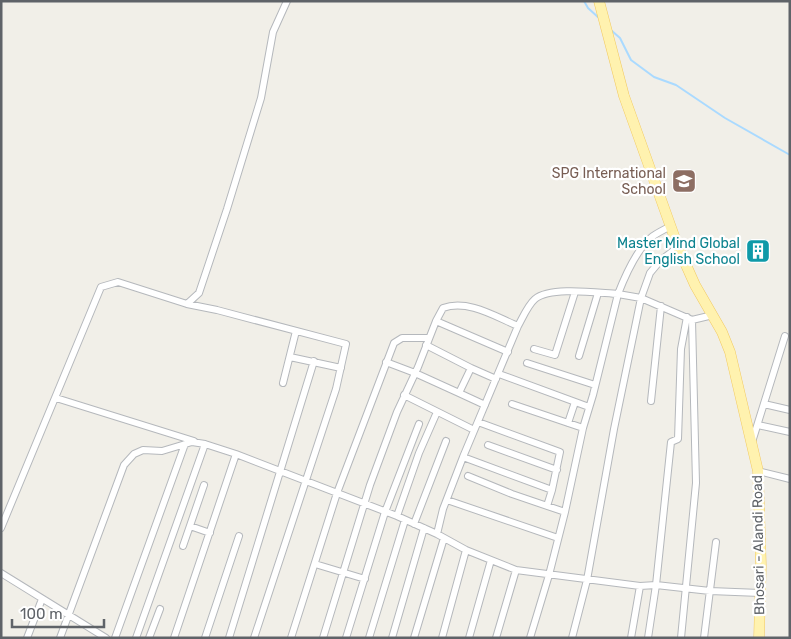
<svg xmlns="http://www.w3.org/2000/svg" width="791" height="639" font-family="Rubik,sans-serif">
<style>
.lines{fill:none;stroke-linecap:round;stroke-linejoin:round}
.stream{stroke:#aadaff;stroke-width:2}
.street-casing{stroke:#b5b8bc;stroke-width:8}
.primary-casing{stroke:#f2c960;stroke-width:11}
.street{stroke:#fff;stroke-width:6}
.primary{stroke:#fff2af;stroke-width:10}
.labels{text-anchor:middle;stroke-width:4.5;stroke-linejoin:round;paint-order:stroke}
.education-label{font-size:14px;fill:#785e54;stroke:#fff;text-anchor:end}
.culture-label{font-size:14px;fill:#0d838f;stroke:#fff;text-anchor:end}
.street-label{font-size:14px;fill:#5f6368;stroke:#fff}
</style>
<rect width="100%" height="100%" fill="#f1efe8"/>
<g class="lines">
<path class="stream" d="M 584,1 L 588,8 L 599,18
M 612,31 L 620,38 L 631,60 L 654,77 L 676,85 L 725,118 L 790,155"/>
<defs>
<path id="street" d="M 187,304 L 217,310 L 346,344 L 336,389 L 254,638
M 436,321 L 508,352
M 534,349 L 555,355 L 575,292
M 579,356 L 598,293
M 290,357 L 341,368
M 386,362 L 415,373 L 459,393 L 471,368 L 426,345
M 527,363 L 595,385
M 471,368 L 496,379
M 499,374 L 589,407
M 283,383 L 296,331
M 459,393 L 485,405
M 404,395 L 474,430
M 56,398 L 194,441
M 651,401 L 661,306
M 512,404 L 583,428
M 764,404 L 790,410
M 568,423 L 575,402
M 758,425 L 790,432
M 752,442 L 785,336
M 488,445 L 557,470
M 463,457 L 552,490 L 560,452 L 478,422
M 758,471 L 790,479
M 468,476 L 512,494 L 565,512
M 447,500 L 558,538
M 547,506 L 552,490
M 397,516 L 419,453 L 437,412
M 414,524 L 446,441
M 190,526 L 210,533
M 1,528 L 101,287 L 118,282 L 187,304 L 199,293 L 227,209 L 261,98 L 273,32 L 287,1
M 437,534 L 443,509 L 463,457 L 518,326
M 183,546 L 204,485
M 315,564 L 365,579
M 1,573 L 106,638
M 27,638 L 42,599
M 60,638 L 124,465 L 134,454 L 143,450 L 162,451 L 192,442 L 205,444
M 115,638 L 185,444
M 136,638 L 205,444 L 236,454 L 397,516 L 437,534 L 466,550 L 516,570 L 640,586 L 656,585 L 710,591 L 760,593
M 149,638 L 160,609
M 174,638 L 236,454
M 205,638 L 239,536
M 229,638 L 314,361
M 291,638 L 337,493 L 394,343 L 402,338 L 429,338
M 323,638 L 370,485 L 397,412 L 418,367 L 436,321 L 443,308 C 468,299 496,317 518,326 C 523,317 528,305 535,299 C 551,286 598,293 618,294 C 625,276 637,248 653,236 C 659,232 665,229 671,226
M 346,638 L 385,512 L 419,424
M 369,638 L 405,520
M 392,638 L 424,528
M 414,638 L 444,538
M 442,638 L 466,550
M 469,638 L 491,560
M 496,638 L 516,570
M 530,638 L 549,575 L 565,512 L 583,428 L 593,395 L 618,294 L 641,298 L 692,320 L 713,315
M 572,638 L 587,580 L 614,429 L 641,298 L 650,273 L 660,261 L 678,247
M 631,638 L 640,586
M 648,638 L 656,585 L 671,442 L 678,439 L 681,349 L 687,317
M 681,638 L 696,483 L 692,320
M 704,638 L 716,542"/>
<path id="primary" d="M 599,1 L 624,96 L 678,247 L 695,285 L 722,332 L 730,352 L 758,471 L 761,566 L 759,638"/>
</defs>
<use href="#street" class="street-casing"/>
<use href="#primary" class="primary-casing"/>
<use href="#street" class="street"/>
<use href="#primary" class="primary"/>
</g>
<defs>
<symbol id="school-square" viewBox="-11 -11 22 22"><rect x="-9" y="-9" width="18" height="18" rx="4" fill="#8d6e63" stroke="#fff"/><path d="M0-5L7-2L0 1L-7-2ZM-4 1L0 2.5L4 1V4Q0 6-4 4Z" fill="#fff"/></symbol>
<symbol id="building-square" viewBox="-11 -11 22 22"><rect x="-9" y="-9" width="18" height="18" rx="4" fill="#0f9aa8" stroke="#fff"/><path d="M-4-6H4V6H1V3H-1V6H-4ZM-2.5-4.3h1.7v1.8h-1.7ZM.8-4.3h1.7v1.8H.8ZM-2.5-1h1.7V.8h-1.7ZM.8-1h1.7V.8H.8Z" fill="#fff"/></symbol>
</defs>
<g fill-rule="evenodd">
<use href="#school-square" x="670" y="167" width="28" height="28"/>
<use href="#building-square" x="744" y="237" width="28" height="28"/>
</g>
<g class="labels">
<g class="education-label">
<text x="666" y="178">SPG International<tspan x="666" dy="16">School</tspan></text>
</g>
<g class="culture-label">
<text x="740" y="248">Master Mind Global<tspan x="740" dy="16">English School</tspan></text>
</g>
<g class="street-label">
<text transform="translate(758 545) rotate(-91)" y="5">Bhosari - Alandi Road</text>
</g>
</g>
<rect width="791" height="639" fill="none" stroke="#5f6368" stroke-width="5"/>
<path d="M12 619v8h92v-8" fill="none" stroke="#5f6368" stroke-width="2.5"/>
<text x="20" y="619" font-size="15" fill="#5f6368" stroke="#ffffff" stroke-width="4" paint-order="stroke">100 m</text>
</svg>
